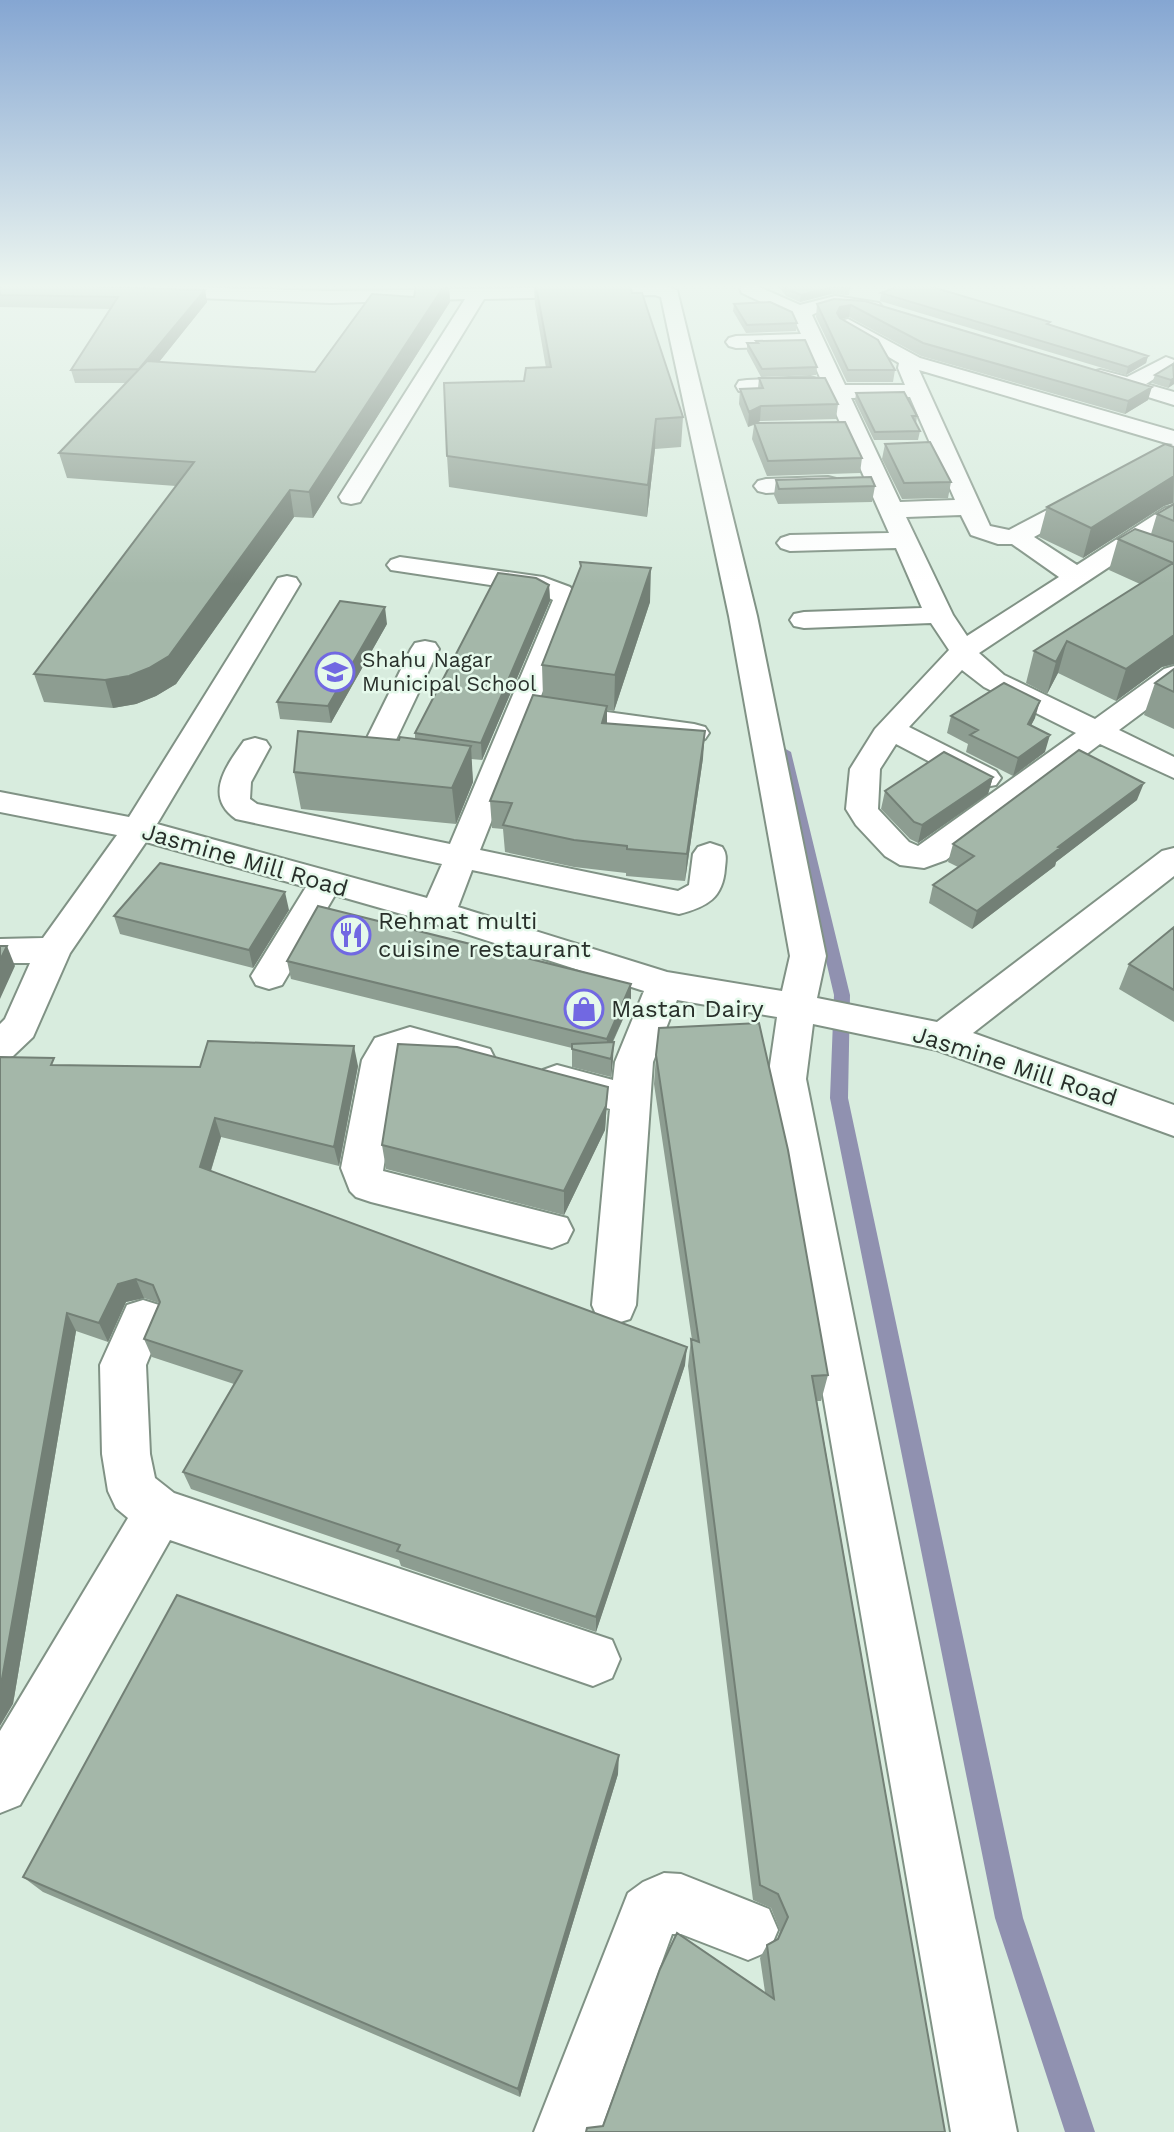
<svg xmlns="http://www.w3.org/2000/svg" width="1174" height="2132" font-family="'Work Sans',sans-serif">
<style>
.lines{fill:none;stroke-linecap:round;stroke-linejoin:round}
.stream{fill:#9091b0;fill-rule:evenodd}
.street-casing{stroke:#809285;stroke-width:4}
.street{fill:#fff;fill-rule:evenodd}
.wall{fill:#8d9d91}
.shaded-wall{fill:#738076}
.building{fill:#a4b7a9;stroke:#738076;stroke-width:2}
.labels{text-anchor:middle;stroke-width:5;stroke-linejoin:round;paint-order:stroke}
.far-poi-label{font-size:21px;fill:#282f2a;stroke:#e5f9eb;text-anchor:start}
.street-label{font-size:24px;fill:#282f2a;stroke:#e5f9eb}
.poi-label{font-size:24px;fill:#282f2a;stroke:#e5f9eb;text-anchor:start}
</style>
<rect width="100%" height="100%" fill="#d8ecde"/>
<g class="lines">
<path class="stream" d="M 784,748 L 791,752 L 850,995 L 848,1098 L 1023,1918 L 1095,2132 L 1065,2132 L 995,1918 L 830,1098 L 834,995 L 777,752 Z"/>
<defs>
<path id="street" d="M 153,286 L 331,291 L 666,286 L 677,290 L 757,616 L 826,956 L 817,998 L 937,1022 L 1162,851 L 1174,848 L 1174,876 L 973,1033 L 1174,1105 L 1174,1136 L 937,1050 L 813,1024 L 806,1079 L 1017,2132 L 951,2132 L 768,1079 L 777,1017 L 677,1000 L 653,1062 L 636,1305 L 630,1319 L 614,1324 L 598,1319 L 592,1305 L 610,1109 L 543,1090 L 538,1080 L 543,1070 L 557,1065 L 613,1080 L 615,1062 L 644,991 L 426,921 L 335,895 L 282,985 L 269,989 L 256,985 L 251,976 L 306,887 L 146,842 L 70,953 L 33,1037 L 13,1056 L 0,1060 L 0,1024 L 5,1019 L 30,963 L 0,963 L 0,939 L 43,938 L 117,835 L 0,812 L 0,792 L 129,817 L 278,578 L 287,576 L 296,578 L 300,584 L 157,824 L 427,898 L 442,864 L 236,819 C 203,796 227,765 244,741 L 255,738 L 266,741 L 270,747 L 251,782 L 250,799 L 257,804 L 450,844 L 553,600 L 537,592 L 391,570 L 387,565 L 391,560 L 400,557 L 543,577 L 570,587 L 579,600 L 480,850 L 678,891 L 689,885 L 693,854 L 698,847 L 710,843 L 722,847 C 727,854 726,859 725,868 C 723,898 707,907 679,914 L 472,870 L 458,907 L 667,972 L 782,991 L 790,956 L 729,616 L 661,297 L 655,295 L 484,299 L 363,497 L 360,502 L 351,504 L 342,502 L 339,497 L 465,299 L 331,303 L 146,296 L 144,292 L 146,288 Z
M 742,286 L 757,286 L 800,305 L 835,296 L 879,303 L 882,307 C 872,318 834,301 812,315 L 845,385 L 905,385 L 898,368 L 899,363 L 841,329 L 838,325 L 841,321 L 848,319 L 920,358 L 1174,431 L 1174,460 L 1034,537 L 1077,565 L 1165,508 L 1174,506 L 1174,524 L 979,653 L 1004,675 L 1095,719 L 1164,669 L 1174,666 L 1174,689 L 1119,730 L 1174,757 L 1174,778 L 1100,744 L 946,860 L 924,868 L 900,865 L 885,856 L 856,825 L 846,809 L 850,769 L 875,729 L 949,650 L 931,623 L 804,628 L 794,626 L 790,620 L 794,614 L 804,612 L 922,608 L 896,548 L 790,551 L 781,548 L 777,543 L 781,538 L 790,535 L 889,533 L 806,346 L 736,348 L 729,346 L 726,342 L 729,338 L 736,336 L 801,334 L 793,317 L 742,293 L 740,289 ZM 919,370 L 1166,443 L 1173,444 L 1009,530 L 990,526 ZM 910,397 L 955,500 L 900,502 L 851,398 ZM 961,515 L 971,535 L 998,544 L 1012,544 L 1059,577 L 967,636 L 953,615 L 906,517 ZM 962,670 L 984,687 L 1076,733 L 918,846 L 909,842 L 878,809 L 880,769 L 896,744 L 974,785 L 985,787 L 996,785 L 1001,778 L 996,771 L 909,727 Z
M 1166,357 L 1174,360 L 1173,367 L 1146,384 L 1174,392 L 1174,405 L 1093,380 L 1090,376 L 1093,372 L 1100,370 L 1127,377 Z
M 810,377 L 817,379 L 821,383 L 817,387 L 747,392 L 739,391 L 736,386 L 739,381 L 747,380 Z
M 828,477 L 836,479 L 840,484 L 836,489 L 766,493 L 758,491 L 754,486 L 758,481 L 766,479 Z
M 425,641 L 435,643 L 439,649 L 394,744 L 397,752 L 427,757 L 431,764 L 427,771 C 409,775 389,770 372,764 L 364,744 L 411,649 L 415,643 Z
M 556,705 L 694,724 L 705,727 L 709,733 L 705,739 L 694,742 L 546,720 L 541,714 L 546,708 Z
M 410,1027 L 490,1049 L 495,1059 L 490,1069 L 476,1073 L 410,1055 L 401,1058 L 383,1171 L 567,1218 L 573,1230 L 567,1242 L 552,1248 L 371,1202 L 356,1197 L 350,1191 L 341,1168 L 362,1060 L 375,1038 Z
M 143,1300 L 159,1305 L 165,1319 L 146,1365 L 150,1454 L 155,1478 L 174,1493 L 612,1640 L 620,1659 L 612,1678 L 593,1686 L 170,1540 L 20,1805 L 0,1813 L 0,1731 L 128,1518 L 116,1508 L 108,1491 L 102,1454 L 100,1365 L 127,1305 Z
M 664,1873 L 681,1874 L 769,1909 L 778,1930 L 769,1951 L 748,1960 L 681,1934 L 672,1934 L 600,2132 L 534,2132 L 628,1893 L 643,1882 Z"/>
</defs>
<use href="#street" class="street-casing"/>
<use href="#street" class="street"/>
</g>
<path class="wall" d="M 0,286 L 205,290 L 207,302 L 159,362 L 315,372 L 414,297 L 416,286 L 460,286 L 449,287 L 450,302 L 313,518 L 294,517 L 176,684 L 156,696 L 136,704 L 113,708 L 44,702 L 34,674 L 176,486 L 67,478 L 59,453 L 126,383 L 75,383 L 71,370 L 110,309 L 0,307 Z
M 534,286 L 630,286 L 683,417 L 681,447 L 655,449 L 647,517 L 449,487 L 447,456 L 524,381 L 546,368 L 535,304 Z
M 778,286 L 848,286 L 850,288 L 849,295 L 831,294 L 800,302 L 786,296 Z
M 881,293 L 1050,322 L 1049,324 L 1148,356 L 1146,363 L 1126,375 L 880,301 Z
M 834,299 L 1148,400 L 1125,414 L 921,356 L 849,317 L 841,319 L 895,370 L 893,382 L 847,382 L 816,317 L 817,304 Z
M 734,304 L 797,323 L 796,331 L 746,333 L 733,311 Z
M 756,341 L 817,367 L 816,375 L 761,377 L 747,351 L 747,343 L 756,343 Z
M 1174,364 L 1174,384 L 1168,388 L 1152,383 L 1155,375 Z
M 759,378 L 838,404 L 836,419 L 760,421 L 756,423 L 862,458 L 860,473 L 767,476 L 752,439 L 754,425 L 748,427 L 739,404 L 740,389 L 758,388 Z
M 856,393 L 917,416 L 916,424 L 920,431 L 918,440 L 874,440 L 855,401 Z
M 885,444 L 951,482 L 948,498 L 902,499 L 882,459 Z
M 1174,447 L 1174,664 L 1162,667 L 1116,701 L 1058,673 L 1047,694 L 1026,683 L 1034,651 L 1140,584 L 1109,570 L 1118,539 L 1151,534 L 1157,514 L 1173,503 L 1164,506 L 1083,558 L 1039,537 L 1047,507 Z
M 776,480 L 875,486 L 872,502 L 778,504 L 774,495 Z
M 580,562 L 650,602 L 614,711 L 607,710 L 607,723 L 703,758 L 685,881 L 626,876 L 626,873 L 574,867 L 505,852 L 503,829 L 492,828 L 490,801 L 543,697 L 542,665 L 580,571 Z
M 549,585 L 550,601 L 482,760 L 471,759 L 473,782 L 456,824 L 301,809 L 294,772 L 399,740 L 415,739 L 415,733 Z
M 387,624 L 331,723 L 280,719 L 277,702 Z
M 1174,669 L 1174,729 L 1144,715 L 1155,683 Z
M 951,716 L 1035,718 L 1031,725 L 1045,752 L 1013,776 L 966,752 L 968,744 L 947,733 Z
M 993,777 L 988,794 L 918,843 L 910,839 L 881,809 L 885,791 Z
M 1137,800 L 1056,862 L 1055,866 L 972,929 L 929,903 L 933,885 L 958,867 L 948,862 L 953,844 Z
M 289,910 L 253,968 L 120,934 L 114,916 Z
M 1174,927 L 1174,1022 L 1119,989 L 1129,964 Z
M 287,961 L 631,984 L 631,1001 L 613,1042 L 613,1059 L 611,1077 L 572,1067 L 572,1048 L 291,979 Z
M 656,1055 L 828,1375 L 821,1401 L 817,1401 L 945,2132 L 603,2126 L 765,1992 L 760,1958 L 767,1945 L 777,1940 L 780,1931 L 771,1908 L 753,1900 L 688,1366 L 691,1339 L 692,1340 L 654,1084 Z
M 57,1065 L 200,1067 L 358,1066 L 339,1166 L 221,1137 L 211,1171 L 685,1365 L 596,1632 L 401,1566 L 399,1560 L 191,1489 L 183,1472 L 234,1384 L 152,1357 L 144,1339 L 159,1303 L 144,1298 L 126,1302 L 108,1342 L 76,1331 L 13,1704 Z
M 608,1087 L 605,1130 L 564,1215 L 386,1169 L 382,1145 Z
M 618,1774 L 520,2097 L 43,1892 L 23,1877 Z"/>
<path class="shaded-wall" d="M 444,286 L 449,286 L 450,302 L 313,518 L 309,492 Z
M 832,287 L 831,294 L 800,302 L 801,295 Z
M 205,290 L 207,302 L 143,382 L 140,369 Z
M 851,305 L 849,317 L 839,319 L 837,313 L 840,307 Z
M 1148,356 L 1146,363 L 1126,375 L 1128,367 Z
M 1174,378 L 1174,384 L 1168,388 L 1171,380 Z
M 1152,387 L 1148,400 L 1125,414 L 1128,401 Z
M 761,406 L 760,421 L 748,427 L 749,412 Z
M 656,419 L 655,449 L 647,517 L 648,485 Z
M 1174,476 L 1173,503 L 1164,506 L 1083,558 L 1091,528 Z
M 290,490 L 294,517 L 176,684 L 156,696 L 136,704 L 113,708 L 105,680 Z
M 651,568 L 650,602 L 614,711 L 615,675 Z
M 549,585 L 550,601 L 482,760 L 481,743 Z
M 385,607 L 387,624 L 331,723 L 328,706 Z
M 1174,635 L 1174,664 L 1162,667 L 1116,701 L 1126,669 Z
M 1067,641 L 1058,673 L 1047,694 L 1056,662 Z
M 1040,701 L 1035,718 L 1023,741 L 1028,724 Z
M 607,706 L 607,732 L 602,723 Z
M 705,731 L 703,758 L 685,881 L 687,854 Z
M 1050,735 L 1045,752 L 1013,776 L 1018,758 Z
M 471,746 L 473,782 L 456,824 L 452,788 Z
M 993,777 L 988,794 L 918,843 L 922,825 Z
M 1144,783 L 1137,800 L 1056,862 L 1055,866 L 972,929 L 977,911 L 1058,847 Z
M 285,892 L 289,910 L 253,968 L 249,950 Z
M 7,946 L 15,966 L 0,999 L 0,960 Z
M 631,984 L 631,1001 L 606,1056 L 607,1039 Z
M 614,1042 L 613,1059 L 611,1077 L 611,1059 Z
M 354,1046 L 358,1066 L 339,1166 L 334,1147 Z
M 608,1087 L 605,1130 L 564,1215 L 564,1191 Z
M 215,1118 L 221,1137 L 206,1186 L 200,1167 Z
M 136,1279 L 144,1298 L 126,1302 L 108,1342 L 99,1323 L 118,1284 Z
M 67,1313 L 76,1331 L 13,1704 L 0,1726 L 0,1690 Z
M 687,1347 L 685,1365 L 596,1632 L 596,1617 Z
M 619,1755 L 618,1774 L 520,2097 L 518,2089 Z"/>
<path class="building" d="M 0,286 L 76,286 L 205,290 L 139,369 L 71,370 L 118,297 L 0,295 Z
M 416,286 L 444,286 L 309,492 L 290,490 L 169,656 L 149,668 L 129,676 L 105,680 L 34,674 L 194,462 L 59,453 L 147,361 L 315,372 L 372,294 L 414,297 Z
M 536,286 L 630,286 L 632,293 L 642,293 L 683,417 L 656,419 L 648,485 L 447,456 L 444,383 L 524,381 L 526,368 L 551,367 Z
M 784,286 L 848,286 L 850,288 L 832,287 L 801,295 L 786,289 Z
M 899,286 L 929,286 L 1050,322 L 1047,324 L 1148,356 L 1128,367 L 881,293 Z
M 834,299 L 865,301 L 1152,387 L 1128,401 L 923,343 L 851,305 L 840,307 L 837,313 L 840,318 L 878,340 L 895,370 L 848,370 L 817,304 Z
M 770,302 L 792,312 L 797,323 L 747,325 L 734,304 Z
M 805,340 L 817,367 L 762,369 L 747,343 L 758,343 L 756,341 Z
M 1173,364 L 1174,378 L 1171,380 L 1155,375 Z
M 759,378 L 825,378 L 838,404 L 761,406 L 749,412 L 740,389 L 763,388 Z
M 904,392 L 917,416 L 912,416 L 920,431 L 875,432 L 856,393 Z
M 845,422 L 862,458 L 768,461 L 754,423 Z
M 930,442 L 951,482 L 904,483 L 885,444 Z
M 1165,444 L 1174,447 L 1174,476 L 1091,528 L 1047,507 Z
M 871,477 L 875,486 L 779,489 L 776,480 Z
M 1174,504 L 1174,521 L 1157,514 Z
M 1135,529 L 1174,542 L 1174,635 L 1126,669 L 1067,641 L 1056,662 L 1034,651 L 1173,563 L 1118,539 Z
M 580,562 L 651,568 L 615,675 L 542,665 L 581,566 Z
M 498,573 L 536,578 L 549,585 L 481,743 L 415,733 Z
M 340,601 L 385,607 L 328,706 L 277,702 Z
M 1174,669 L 1174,692 L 1155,683 Z
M 1004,683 L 1040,701 L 1028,724 L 1050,735 L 1018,758 L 970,735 L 978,730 L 951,716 Z
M 533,695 L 607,706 L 602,723 L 705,731 L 687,854 L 627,849 L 627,846 L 574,840 L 503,825 L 512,803 L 490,801 Z
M 298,731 L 399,740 L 400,737 L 471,746 L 452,788 L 294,772 Z
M 1079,750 L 1144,783 L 1058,847 L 1060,848 L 977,911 L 933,885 L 974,856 L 953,844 Z
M 944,752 L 993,777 L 922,825 L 914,822 L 885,791 Z
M 160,863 L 285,892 L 249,950 L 114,916 Z
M 318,906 L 631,984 L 607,1039 L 287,961 Z
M 1174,927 L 1174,990 L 1129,964 Z
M 0,946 L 7,946 L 0,960 Z
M 759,1023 L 788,1150 L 828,1375 L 812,1376 L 945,2132 L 586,2132 L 587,2128 L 603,2126 L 660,1969 L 677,1933 L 774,1999 L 767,1945 L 778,1939 L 788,1917 L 778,1894 L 760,1885 L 691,1339 L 699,1342 L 656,1055 L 659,1028 Z
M 208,1041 L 354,1046 L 334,1147 L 215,1118 L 200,1167 L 687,1347 L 596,1617 L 397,1551 L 400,1545 L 183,1472 L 242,1371 L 144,1339 L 160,1302 L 153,1285 L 136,1279 L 118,1284 L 99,1323 L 67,1313 L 0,1690 L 0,1057 L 54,1058 L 51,1065 L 200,1067 Z
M 614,1042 L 611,1059 L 572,1049 L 572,1044 Z
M 398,1044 L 457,1047 L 608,1087 L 606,1106 L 564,1191 L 382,1145 Z
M 177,1595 L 619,1755 L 518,2089 L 23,1877 Z"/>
<linearGradient id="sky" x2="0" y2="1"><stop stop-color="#85a6d2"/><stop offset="0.49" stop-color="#edf6f0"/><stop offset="1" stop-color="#edf6f0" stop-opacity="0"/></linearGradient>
<rect width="1174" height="584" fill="url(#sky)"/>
<defs>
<symbol id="school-ring" viewBox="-11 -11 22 22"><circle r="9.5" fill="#e5f9eb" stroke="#7168e2" stroke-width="1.5"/><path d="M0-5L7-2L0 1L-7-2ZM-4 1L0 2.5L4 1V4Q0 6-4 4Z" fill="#7168e2"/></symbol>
<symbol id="restaurant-ring" viewBox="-11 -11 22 22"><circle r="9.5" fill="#e5f9eb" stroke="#7168e2" stroke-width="1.5"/><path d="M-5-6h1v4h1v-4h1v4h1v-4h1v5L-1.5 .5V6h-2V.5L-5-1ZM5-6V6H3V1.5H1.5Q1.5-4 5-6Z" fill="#7168e2"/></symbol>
<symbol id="shop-ring" viewBox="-11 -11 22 22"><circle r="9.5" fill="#e5f9eb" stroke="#7168e2" stroke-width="1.5"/><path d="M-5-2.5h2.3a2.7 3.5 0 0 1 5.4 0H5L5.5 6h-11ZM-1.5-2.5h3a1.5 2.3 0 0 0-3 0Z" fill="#7168e2"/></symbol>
</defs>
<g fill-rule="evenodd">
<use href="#school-ring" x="313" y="650" width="44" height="44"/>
<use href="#restaurant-ring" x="329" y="913" width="44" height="44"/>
<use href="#shop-ring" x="562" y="987" width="44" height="44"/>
</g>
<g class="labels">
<g class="far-poi-label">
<text x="362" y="667">Shahu Nagar<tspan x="362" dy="24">Municipal School</tspan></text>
</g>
<g class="street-label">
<text transform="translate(245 860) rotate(16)" y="8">Jasmine Mill Road</text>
<text transform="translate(1015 1066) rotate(18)" y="8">Jasmine Mill Road</text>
</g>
<g class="poi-label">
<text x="378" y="929">Rehmat multi<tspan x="378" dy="28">cuisine restaurant</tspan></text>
<text x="611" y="1017">Mastan Dairy</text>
</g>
</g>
</svg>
